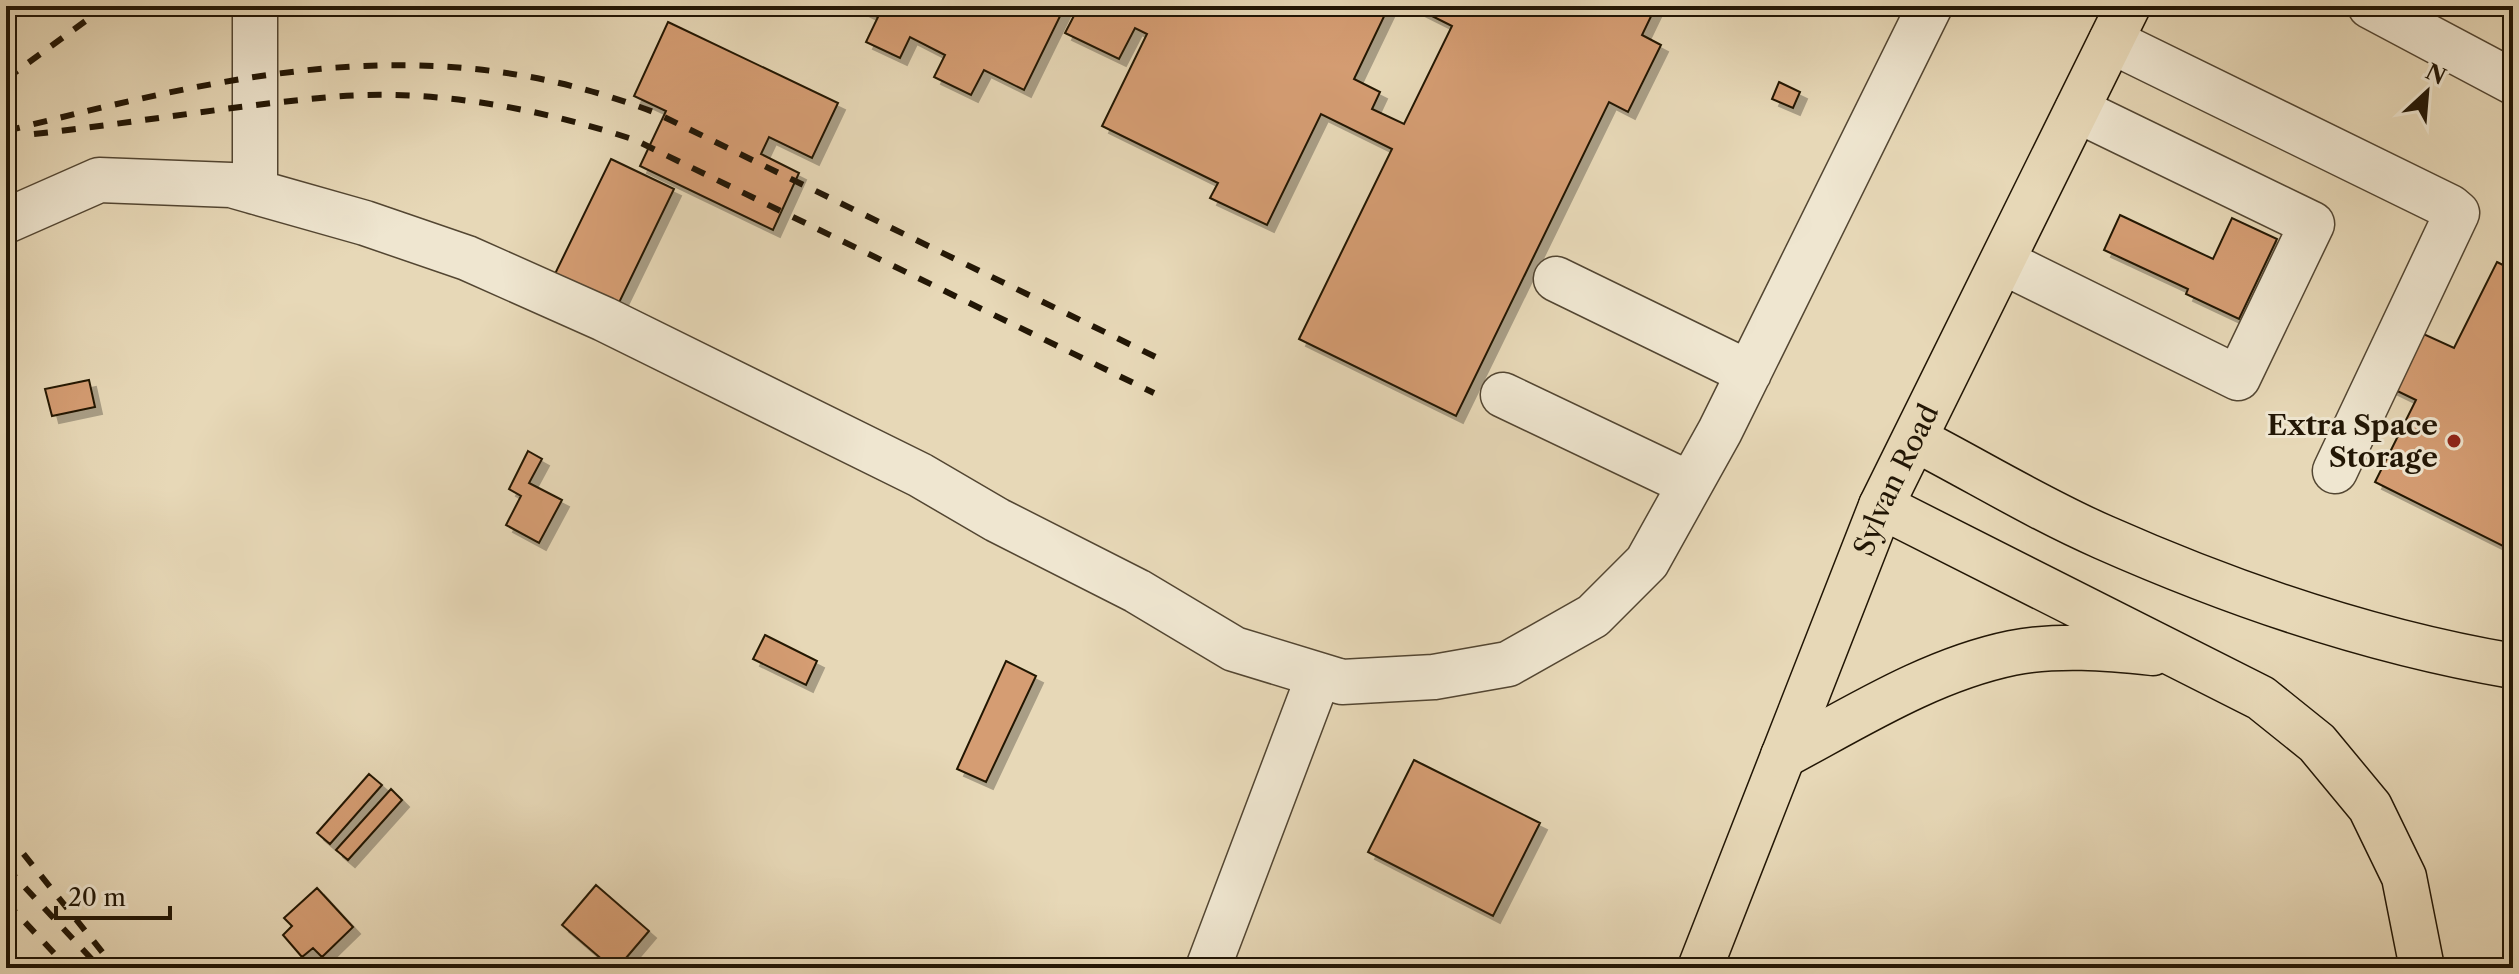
<svg xmlns="http://www.w3.org/2000/svg" width="2519" height="974" font-family="'Libre Caslon Text',serif">
<style>
.building{fill:#d59d73;stroke:#221605;stroke-width:2;filter:url(#shadow)}
.lines{fill:none;stroke-linecap:round;stroke-linejoin:round}
.minor-casing{stroke:#534632;stroke-width:47}
.major-casing{stroke:#221605;stroke-width:47}
.highway-casing{stroke:#221605;stroke-width:47}
.minor{stroke:#efe6d0;stroke-width:44}
.major{stroke:#e7d8b7;stroke-width:44}
.highway{stroke:#e7d8b7;stroke-width:44}
.rail{stroke:#221605;stroke-width:6;stroke-dasharray:14 14;stroke-linecap:butt}
.poi-dot{fill:#8f2418;stroke:#efe6d0;stroke-width:3}
.labels{text-anchor:middle;stroke-width:6;stroke-linejoin:round;paint-order:stroke}
.poi-label{font-size:28px;font-weight:bold;fill:#221605;stroke:#efe6d0;text-anchor:end}
.street-label{font-size:28px;fill:#221605;stroke:#efe6d0}
</style>
<defs>
<filter id="shadow"><feDropShadow dx="7" dy="7" stdDeviation="0" flood-color="#0004"/></filter>
</defs>
<rect width="100%" height="100%" fill="#e7d8b7"/>
<filter id="stains"><feTurbulence type="fractalNoise" baseFrequency=".0025" numOctaves="4"/><feColorMatrix values="0 0 0 0 .2 0 0 0 0 .09 0 0 0 0 .02 0 0 0 .5 -.17"/></filter>
<radialGradient id="worn" r=".72"><stop offset=".6" stop-color="#630" stop-opacity="0"/><stop offset="1" stop-color="#630" stop-opacity=".3"/></radialGradient>
<path class="building" d="M 856,6 L 1065,6 L 1024,90 L 984,70 L 971,95 L 934,77 L 945,55 L 910,37 L 900,58 L 866,42 L 878,17 Z
M 1079,6 L 1389,6 L 1354,79 L 1380,92 L 1372,109 L 1404,124 L 1452,26 L 1412,6 L 1656,6 L 1642,35 L 1661,45 L 1628,112 L 1609,102 L 1456,416 L 1299,339 L 1392,149 L 1321,114 L 1267,225 L 1210,198 L 1218,183 L 1102,126 L 1147,34 L 1135,28 L 1119,59 L 1065,33 Z
M 668,22 L 838,103 L 812,158 L 769,137 L 761,154 L 799,173 L 773,230 L 640,166 L 666,111 L 634,96 Z
M 1779,82 L 1800,92 L 1793,108 L 1772,99 Z
M 611,159 L 674,189 L 614,313 L 551,282 Z
M 2120,215 L 2213,259 L 2232,218 L 2277,239 L 2239,319 L 2186,294 L 2188,289 L 2104,250 Z
M 2497,262 L 2513,270 L 2513,551 L 2375,482 L 2416,400 L 2389,387 L 2417,331 L 2454,348 Z
M 89,380 L 95,407 L 52,416 L 45,389 Z
M 528,451 L 542,459 L 529,483 L 562,500 L 539,543 L 506,525 L 521,496 L 509,489 Z
M 765,635 L 817,661 L 806,685 L 753,659 Z
M 1006,661 L 1036,676 L 986,782 L 957,769 Z
M 1414,760 L 1540,823 L 1493,916 L 1368,852 Z
M 369,774 L 382,785 L 330,844 L 317,833 Z
M 391,789 L 402,800 L 348,860 L 336,850 Z
M 596,885 L 649,931 L 626,958 L 637,968 L 612,968 L 562,925 Z
M 317,888 L 353,927 L 322,957 L 313,948 L 302,957 L 283,935 L 292,926 L 284,918 Z"/>
<g class="lines">
<defs>
<path id="minor" d="M 255,6 L 255,192
M 2370,6 L 2513,82
M 2111,41 L 2450,207 L 2457,213 L 2335,471
M 6,221 L 99,180 L 231,185 L 365,223 L 467,258 L 604,319 L 920,475 L 997,520 L 1137,591 L 1234,649 L 1342,682 L 1434,677 L 1508,664 L 1593,616 L 1647,562 L 1720,431 L 1930,6
M 2003,262 L 2238,378 L 2312,224 L 2077,110
M 1556,279 L 1749,373
M 1503,395 L 1690,484
M 1208,968 L 1319,675"/>
<g id="major">
<path id="s1" d="M 1700,968 L 1881,506 L 2128,6"/>
</g>
<path id="highway" d="M 1915,439 C 1977,471 2039,509 2103,537 C 2234,595 2371,642 2513,666
M 1881,506 L 2261,698 L 2317,743 L 2370,807 L 2404,877 L 2422,968
M 1783,756 C 1856,717 1930,670 2012,653 C 2058,644 2106,648 2153,653"/>
</defs>
<use href="#minor" class="minor-casing"/>
<use href="#major" class="major-casing"/>
<use href="#highway" class="highway-casing"/>
<use href="#minor" class="minor"/>
<use href="#major" class="major"/>
<use href="#highway" class="highway"/>
<path class="rail" d="M 6,79 L 106,6
M 6,131 C 231,75 430,25 656,113 L 1166,362
M 34,134 C 133,123 231,106 330,97 C 432,88 539,108 635,140 L 1154,393
M 6,832 L 115,968
M 6,867 L 100,968
M 6,902 L 68,968"/>
</g>
<circle class="poi-dot" cx="2454" cy="441" r="8"/>
<g class="labels">
<g class="poi-label">
<text x="2438" y="435">Extra Space<tspan x="2438" dy="32">Storage</tspan></text>
</g>
<g class="street-label">
<text dy="10" stroke="none"><textPath href="#s1" startOffset="526">Sylvan Road</textPath></text>
</g>
</g>
<rect width="2519" height="974" fill="none" stroke="#e7d8b7" stroke-width="32"/>
<rect x="8" y="8" width="2503" height="958" fill="none" stroke="#221605" stroke-width="4"/>
<rect x="16" y="16" width="2487" height="942" fill="none" stroke="#221605" stroke-width="2"/>
<g transform="translate(2427 92) rotate(26)" stroke="#efe6d0" stroke-width="6" paint-order="stroke">
<path d="M0-6L14 30L0 20L-14 30Z" fill="#221605"/>
<text y="-12" font-size="22" font-weight="bold" text-anchor="middle" fill="#221605">N</text>
</g>
<path d="M56 906v12h114v-12" fill="none" stroke="#221605" stroke-width="4"/>
<text x="68" y="906" font-size="24" fill="#221605" stroke="#efe6d0" stroke-width="6" paint-order="stroke">20 m</text>
<rect width="100%" height="100%" filter="url(#stains)"/>
<rect width="100%" height="100%" fill="url(#worn)"/>
</svg>
